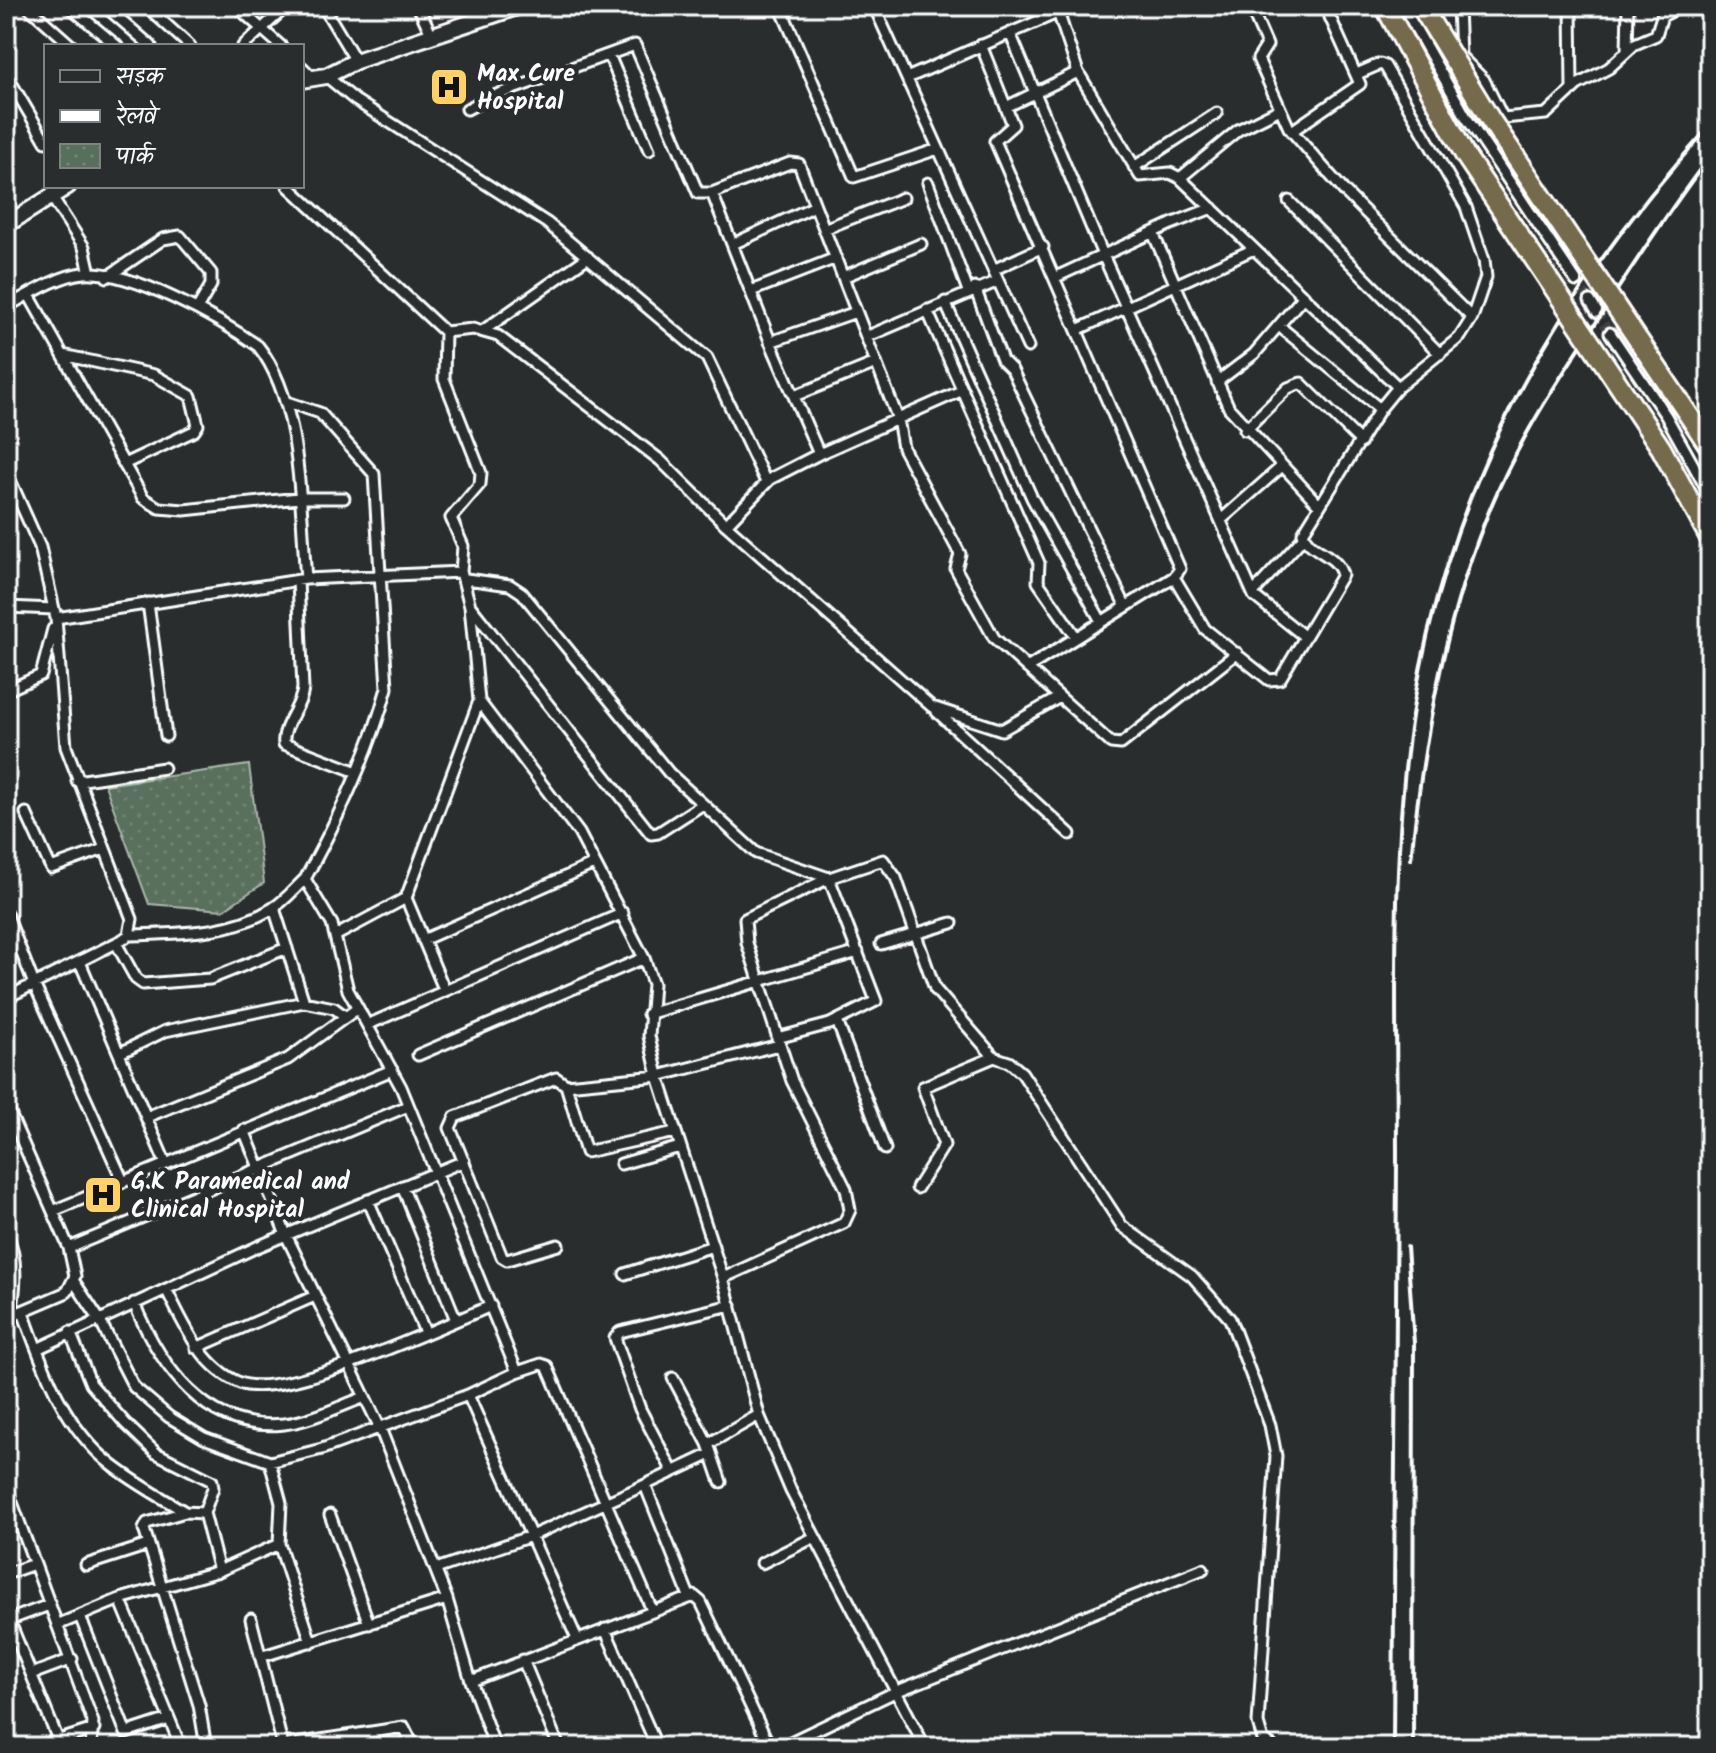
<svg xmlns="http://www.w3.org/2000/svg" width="1716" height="1753" font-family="Kalam,'Playpen Sans Deva',sans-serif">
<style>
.park{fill:url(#park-dots);stroke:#acb7ae;stroke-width:2}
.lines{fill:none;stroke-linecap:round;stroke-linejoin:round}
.street-tunnel{stroke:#3f4243;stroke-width:9;stroke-dasharray:9 4.5;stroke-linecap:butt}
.street-casing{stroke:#fff;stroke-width:15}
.secondary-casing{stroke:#fff;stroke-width:20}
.street{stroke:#2a2d2e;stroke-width:9}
.secondary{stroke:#2a2d2e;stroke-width:14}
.rail{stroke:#fff;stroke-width:4}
.highway-bridge-casing{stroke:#fff;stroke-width:24;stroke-linecap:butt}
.highway-bridge{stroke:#756b4b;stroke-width:18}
.labels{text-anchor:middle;stroke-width:8;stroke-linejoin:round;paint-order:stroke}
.poi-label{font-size:24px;font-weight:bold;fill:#fff;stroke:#2a2d2e;text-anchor:start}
</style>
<defs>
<pattern id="park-dots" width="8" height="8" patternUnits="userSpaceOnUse" patternTransform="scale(2)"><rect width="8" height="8" fill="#586f5c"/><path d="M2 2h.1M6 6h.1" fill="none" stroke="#718574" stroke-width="1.8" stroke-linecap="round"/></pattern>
</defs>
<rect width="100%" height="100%" fill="#2a2d2e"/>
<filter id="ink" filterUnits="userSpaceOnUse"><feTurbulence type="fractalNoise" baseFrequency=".0125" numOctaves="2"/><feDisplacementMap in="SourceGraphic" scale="16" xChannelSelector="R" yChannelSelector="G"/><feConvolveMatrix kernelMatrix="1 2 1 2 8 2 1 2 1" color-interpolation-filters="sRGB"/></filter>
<g filter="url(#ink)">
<path class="park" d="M 249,765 L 264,883 L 223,910 L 149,904 L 105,785 Z"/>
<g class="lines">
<path class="street-tunnel" d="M 1576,281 L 1590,301
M 1597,312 L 1610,333"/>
<defs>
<path id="street" d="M 27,6 L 72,46
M 69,6 L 117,46
M 105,6 L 151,46
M 146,6 L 190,46
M 236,6 L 281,46
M 323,6 L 356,61
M 418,6 L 432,36
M 780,6 L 854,177 L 938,149
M 874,6 L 1028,347
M 1250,6 L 1267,45 L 1258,59 L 1289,128 L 1345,192 L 1472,318
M 1403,6 L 1466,117 L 1576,281
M 1458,6 L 1460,56 L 1484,80 L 1503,118 L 1546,114 L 1577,85 L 1609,68 L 1635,44 L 1656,35 L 1662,16 L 1682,6
M 1571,6 L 1572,88
M 1058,12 L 1078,72 L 1140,176 L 1170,173 L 1180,178 L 1398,387
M 1010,33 L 1103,255 L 1254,596 L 1305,637
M 981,45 L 1013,125 L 995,141 L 1180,569 L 1174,577 L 1027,668
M 243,46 L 287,6
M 1627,51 L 1628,6
M 609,55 L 649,150
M 302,67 L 312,77
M 6,74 L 46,142
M 326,76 L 355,100 L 547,223 L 707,358 L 766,482
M 907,78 L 1073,6
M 1008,106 L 1078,72
M 467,109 L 488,98 L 635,45 L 698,193 L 712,193 L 772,346 L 819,454 L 963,390
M 1292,131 L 1360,84 L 1325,6
M 1134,167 L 1217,113
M 1180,178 L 1238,130 L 1280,109
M 928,183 L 968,291
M 288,186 L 445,332 L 473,329 L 498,336 L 660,460 L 726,525 L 932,707 L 1002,730 L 1058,698
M 712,193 L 790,163 L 799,164 L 898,419 L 903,448 L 960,554 L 956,569 L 994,638 L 1111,743 L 1121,744 L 1237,653
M 51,196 L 84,247 L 90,273
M 1289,201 L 1440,354
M 824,229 L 903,198
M 1153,233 L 1229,408 L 1319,505
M 733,244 L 815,206
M 993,270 L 1043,247
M 107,277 L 163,239 L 180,236 L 211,273 L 211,285 L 197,309
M 843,277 L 921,244
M 1056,277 L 1171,224 L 1212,208
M 975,288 L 1002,360 L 1012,370 L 1125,605
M 751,291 L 836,258
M 29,295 L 143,498 L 159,508 L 184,510 L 299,498 L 344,498
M 1590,301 L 1597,312
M 945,302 L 1032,498 L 1101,621
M 6,307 C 28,295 59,275 84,273 C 131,270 220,319 258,346 C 303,402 300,510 306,579
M 927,310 L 1039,563 L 1038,582 L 1076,637
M 1279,326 L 1380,409
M 1079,329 L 1254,249
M 484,330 L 588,257
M 445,332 L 444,379 L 481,473 L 480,484 L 451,518 L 463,546 L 461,572
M 1610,333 L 1666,416 L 1710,495
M 866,337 L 998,281
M 770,342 L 856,312
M 63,355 L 154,375 L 191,396 L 198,425 L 194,431 L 124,464
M 1217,382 L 1254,354 L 1304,296
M 794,396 L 876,363
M 287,402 L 320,413 L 374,474 L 387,688 C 369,755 338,819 305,879
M 1245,430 L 1288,388 L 1301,383 L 1361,442
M 6,471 L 40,547 L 56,618 L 306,579 L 461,572 L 470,606 L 479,701 L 406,898 L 335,936
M 1221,520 L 1281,467
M 726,525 L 770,479 L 819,454
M 1174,577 L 1205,629 L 1269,680 L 1280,679 L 1342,575 C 1337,553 1308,552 1303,533 L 1380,409 L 1398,387 L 1460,337 L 1472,318 L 1486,277 L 1484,260 L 1466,207 L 1385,66 L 1380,64 L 1357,74
M 466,579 L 510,585 L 522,593 L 669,773 L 756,853 L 829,878 L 876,1001 L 830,1024 L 777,1038
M 298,581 L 303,688 C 302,707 281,726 284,744 L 357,772
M 1253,593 L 1303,538
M 148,603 L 166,736
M 470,606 L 651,834 L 658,833 L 703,804
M 6,607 L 54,609
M 6,691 L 41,675 L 53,629
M 479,701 L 579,833 L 644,958 L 653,984 L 649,1036 L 658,1076 L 723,1278 L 759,1415 L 791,1491 L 925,1747
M 937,712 L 1070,834
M 77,781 L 164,768
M 26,813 L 51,868 L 104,849
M 406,898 L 444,989
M 274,908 L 304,1002
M 6,913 L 34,984 L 122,1179
M 129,935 C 178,933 230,935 273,908 C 285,901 295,888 305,879 L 332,924 L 348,990 L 401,1087 L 517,1372 L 541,1364 L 547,1366 L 652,1610
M 423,940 L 594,864
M 116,943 L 136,979 L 143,984 L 210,979 L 287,948
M 881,944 L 952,923
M 80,962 L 165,1162
M 6,998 L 122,940 L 129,935 L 132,919 L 66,747 L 56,618
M 648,1014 L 858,952
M 837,1021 L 885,1149
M 367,1025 L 623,913
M 120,1053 L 165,1031 L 304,1002 L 334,1008 L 346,1017
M 418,1055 L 644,958
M 566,1085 L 586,1152 L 675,1132
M 6,1105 L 69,1248 L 75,1276 L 67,1292 L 6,1318
M 149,1116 L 288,1059 L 358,1008
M 244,1130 L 286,1235 L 380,1428 L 447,1599 L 471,1681 L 694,1596 L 701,1602 L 770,1747
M 621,1164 L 680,1147
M 402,1186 L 456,1320
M 917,1188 L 944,1145 L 923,1087 L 994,1057 L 1009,1062 L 1022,1073 L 1122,1226 L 1192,1276 L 1230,1319 L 1270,1425 L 1276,1456 L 1258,1723 L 1263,1740 L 1273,1747
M 368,1200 L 425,1332
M 53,1211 L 392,1070
M 6,1233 C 19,1257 15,1290 11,1316
M 558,1245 L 507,1260 L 502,1257 L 450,1128 L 455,1117 L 556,1078 L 566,1085 L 658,1076 L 779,1045
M 69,1248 L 408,1106
M 625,1274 L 713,1246
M 723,1278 L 844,1223 L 850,1210 L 846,1189 L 792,1081 L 747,943 L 745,919 L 829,878 L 883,860 L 896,878 L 935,989 L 994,1057
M 75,1283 L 99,1319 L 134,1387 L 169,1417 L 204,1438 L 270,1462 L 322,1449 L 468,1395 L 577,1639
M 166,1289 C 184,1324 201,1367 240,1383 C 284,1401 443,1325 491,1306
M 134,1303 C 160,1366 206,1433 284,1424 C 311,1421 340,1406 365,1397
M 23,1312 C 43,1367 63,1427 112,1465 C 135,1483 161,1497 185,1512
M 70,1332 L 91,1384 L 125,1423 L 156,1453 L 212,1481 L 213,1488 L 204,1513
M 196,1348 L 315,1296
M 37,1349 L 257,1247 L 464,1161
M 673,1378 L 708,1444 L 721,1482
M 468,1395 L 517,1372
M 708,1444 L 759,1415
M 673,1472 L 640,1409 L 615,1338 L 620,1332 L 731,1305
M 645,1485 L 711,1454
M 6,1486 L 93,1722 L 91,1747
M 330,1515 L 369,1624
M 279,1544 L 311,1642
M 762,1563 L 815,1537
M 86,1565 L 148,1545
M 436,1569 L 531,1536 L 645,1485 L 689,1596
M 6,1574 L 34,1564
M 120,1599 L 181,1747
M 80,1616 L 126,1733 L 169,1719
M 251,1619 L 283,1747
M 9,1620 L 61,1747
M 6,1621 L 49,1605
M 57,1625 L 120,1599 L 219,1571
M 605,1629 L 657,1747
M 260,1657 L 447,1599
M 523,1660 L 559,1747
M 32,1674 L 72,1659
M 471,1681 L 495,1747
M 806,1735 L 812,1747
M 6,1742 L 8,1747
M 282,1746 L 404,1727 L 414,1747
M 38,1747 L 94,1729
M 206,1747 L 199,1705 L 144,1529 L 147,1523 L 185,1512 L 204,1513 L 219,1571 L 279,1544 L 281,1503 L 270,1462
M 780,1747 L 895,1692 L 1203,1569"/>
<path id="secondary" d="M 302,80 L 326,76 L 356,61 L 520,6
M 6,225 L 68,186"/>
</defs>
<use href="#street" class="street-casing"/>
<use href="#secondary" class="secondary-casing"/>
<use href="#street" class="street"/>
<use href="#secondary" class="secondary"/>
<path class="rail" d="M 1411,859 C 1424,735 1447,603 1499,488 C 1526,429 1561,376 1597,321 C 1633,265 1669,210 1710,156
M 1407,1247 L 1414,1343 L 1413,1747
M 1393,1747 C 1394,1553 1396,1359 1397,1165 C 1397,1037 1392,907 1404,780 C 1428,522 1537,315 1710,126"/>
<defs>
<path id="highway-bridge" d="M 1385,6 L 1465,155 L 1661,448 L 1710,538
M 1421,6 L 1490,119 L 1710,447"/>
</defs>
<use href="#highway-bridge" class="highway-bridge-casing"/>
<use href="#highway-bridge" class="highway-bridge"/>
</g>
</g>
<defs>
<symbol id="hospital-square" viewBox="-11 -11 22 22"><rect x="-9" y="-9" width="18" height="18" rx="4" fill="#ffd166" stroke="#2a2d2e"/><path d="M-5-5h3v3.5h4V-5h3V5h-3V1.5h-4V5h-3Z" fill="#111"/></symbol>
</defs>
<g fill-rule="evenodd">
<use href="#hospital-square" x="427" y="65" width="44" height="44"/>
<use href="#hospital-square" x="81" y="1173" width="44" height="44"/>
</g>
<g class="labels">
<g class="poi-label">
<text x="477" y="81">Max Cure<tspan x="477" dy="28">Hospital</tspan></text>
<text x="131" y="1189">G.K Paramedical and<tspan x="131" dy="28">Clinical Hospital</tspan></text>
</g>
</g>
<rect width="1716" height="1753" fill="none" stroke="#2a2d2e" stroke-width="32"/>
<rect x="16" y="16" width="1684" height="1721" fill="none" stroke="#fff" stroke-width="3" filter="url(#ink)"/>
<rect x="44" y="44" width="260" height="144" fill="#2a2d2e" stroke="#7f8182" stroke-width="2"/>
<rect x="60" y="70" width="40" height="12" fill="#2a2d2e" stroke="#7f8182" stroke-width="2"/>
<text x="116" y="84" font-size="24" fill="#ffffff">सड़क</text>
<rect x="60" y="110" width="40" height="12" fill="#ffffff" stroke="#7f8182" stroke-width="2"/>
<text x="116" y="124" font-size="24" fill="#ffffff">रेलवे</text>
<rect x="60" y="144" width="40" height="24" fill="url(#park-dots)" stroke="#7f8182" stroke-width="2"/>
<text x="116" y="164" font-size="24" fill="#ffffff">पार्क</text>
</svg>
